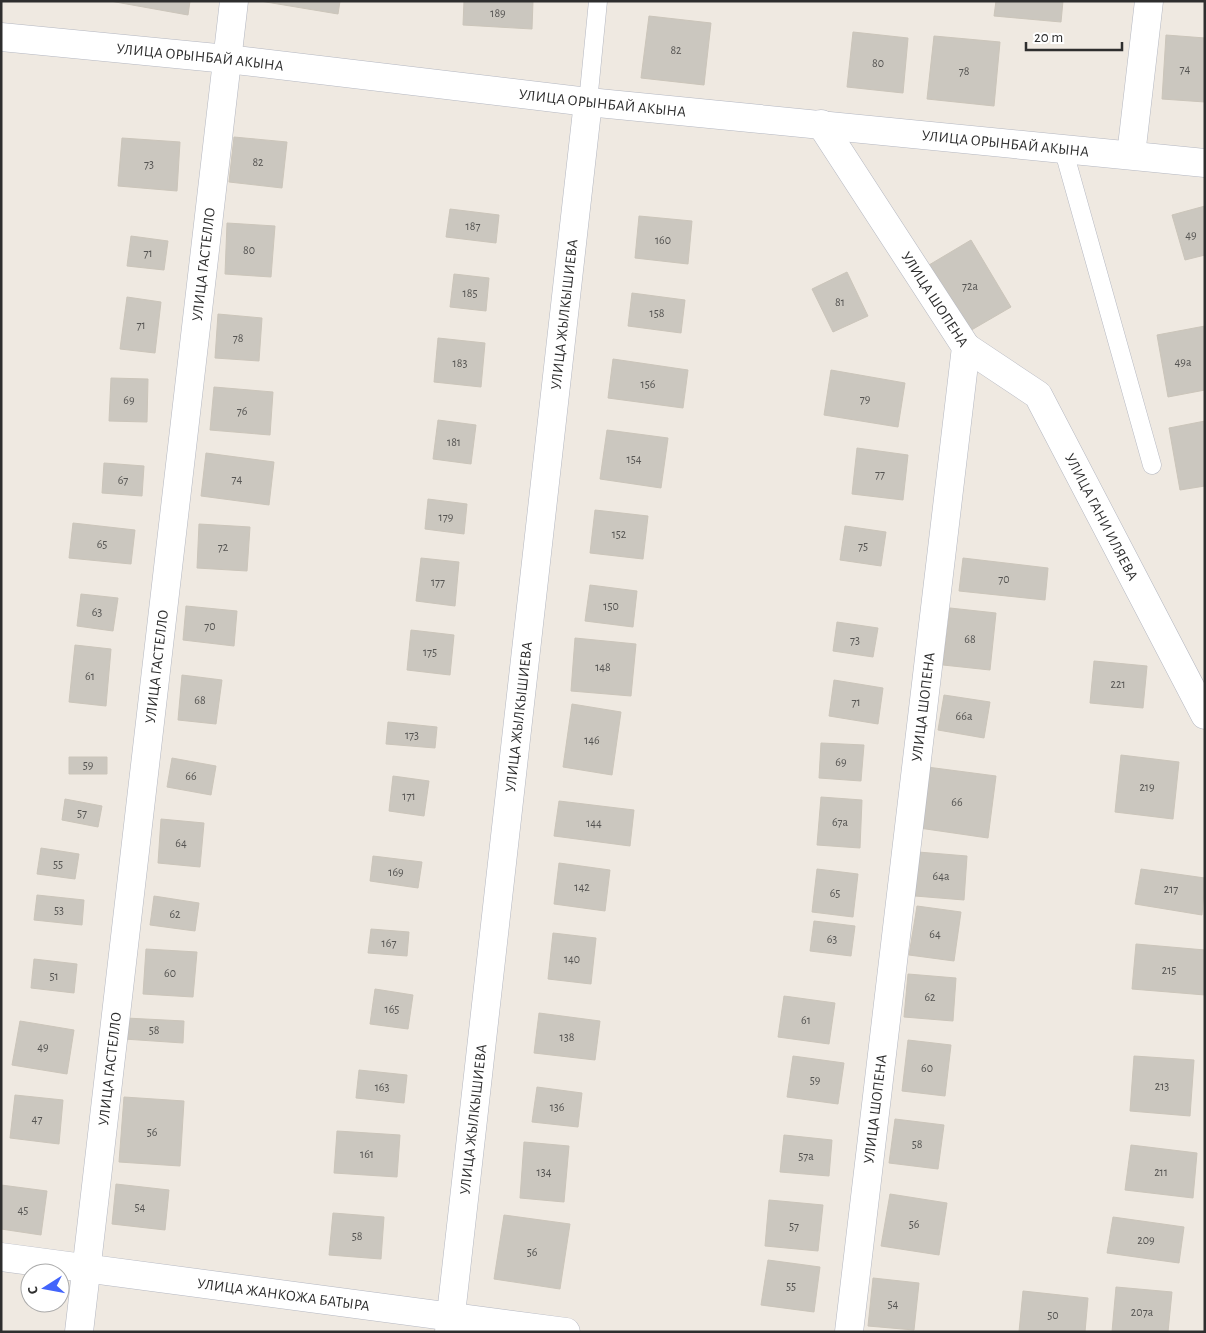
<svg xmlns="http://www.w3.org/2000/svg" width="1206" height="1333" font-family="'Alegreya Sans',sans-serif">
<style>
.building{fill:#cbc7bf;stroke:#cbc5ba}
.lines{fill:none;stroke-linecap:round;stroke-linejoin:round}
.lane-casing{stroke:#b4b7c1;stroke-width:19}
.street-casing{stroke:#b4b7c1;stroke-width:29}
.lane{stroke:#fff;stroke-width:18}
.street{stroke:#fff;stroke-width:28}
.labels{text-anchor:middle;stroke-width:4.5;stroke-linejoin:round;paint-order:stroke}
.number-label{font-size:12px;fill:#555452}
.street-label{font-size:15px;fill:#2e2e2e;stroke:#fff}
</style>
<rect width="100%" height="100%" fill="#efe9e1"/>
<path class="building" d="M 110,1 L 190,1 L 188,15 Z
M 260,1 L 340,1 L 338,14 Z
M 464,1 L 533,1 L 532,29 L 463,25 Z
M 996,1 L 1063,1 L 1061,22 L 994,16 Z
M 649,16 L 711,23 L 704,85 L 641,78 Z
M 853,32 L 908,38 L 903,93 L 847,87 Z
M 1166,35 L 1205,38 L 1205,102 L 1162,99 Z
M 934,36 L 1000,42 L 994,106 L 927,99 Z
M 234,137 L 287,142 L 282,188 L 229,182 Z
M 122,138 L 180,142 L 177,191 L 118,186 Z
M 1205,206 L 1205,255 L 1185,260 L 1172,215 Z
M 450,209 L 499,215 L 496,243 L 446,237 Z
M 639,216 L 692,221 L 688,264 L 635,258 Z
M 227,223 L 275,226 L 271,277 L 225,274 Z
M 131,236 L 168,241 L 164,270 L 127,266 Z
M 971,240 L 1011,307 L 968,332 L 929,265 Z
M 847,272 L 868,316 L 833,332 L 812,289 Z
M 454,274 L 489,278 L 486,311 L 450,307 Z
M 632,293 L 685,300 L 681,333 L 628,326 Z
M 127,297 L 161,302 L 155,353 L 120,349 Z
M 218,314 L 262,318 L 259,361 L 215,358 Z
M 1205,326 L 1205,390 L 1168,397 L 1157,335 Z
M 438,338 L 485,343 L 481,387 L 434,382 Z
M 613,359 L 688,370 L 683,408 L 608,398 Z
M 831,370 L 905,383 L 898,427 L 824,415 Z
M 111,378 L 148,379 L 147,422 L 109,421 Z
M 214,387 L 273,392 L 270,435 L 210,430 Z
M 438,420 L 476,425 L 471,464 L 433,459 Z
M 1205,421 L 1205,486 L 1180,490 L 1169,428 Z
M 607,430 L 668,438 L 661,488 L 600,479 Z
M 857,448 L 908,455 L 903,500 L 852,494 Z
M 206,453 L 274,462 L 269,505 L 201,496 Z
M 104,463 L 144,466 L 142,496 L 102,493 Z
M 428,499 L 467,504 L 464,534 L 425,529 Z
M 595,510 L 648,516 L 643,559 L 590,553 Z
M 73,523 L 135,530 L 131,564 L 69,558 Z
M 199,524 L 250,527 L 247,571 L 197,568 Z
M 845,526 L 886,532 L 881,566 L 840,560 Z
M 421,558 L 459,562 L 455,606 L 416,601 Z
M 963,558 L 1048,568 L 1045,600 L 959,591 Z
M 590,585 L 637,591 L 633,627 L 585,621 Z
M 81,594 L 118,598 L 113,631 L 77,626 Z
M 186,606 L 237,611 L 234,646 L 183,640 Z
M 950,608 L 996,613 L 990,670 L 943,665 Z
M 837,622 L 878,628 L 873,657 L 833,651 Z
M 411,630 L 454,635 L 450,675 L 407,670 Z
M 575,638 L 636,644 L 631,696 L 571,691 Z
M 75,645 L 111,649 L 106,706 L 69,702 Z
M 1094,661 L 1147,666 L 1143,708 L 1090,703 Z
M 182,675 L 222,680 L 216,724 L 178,720 Z
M 834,680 L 883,688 L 878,724 L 829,716 Z
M 944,695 L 990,702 L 984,738 L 938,730 Z
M 572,704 L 621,712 L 612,775 L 563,767 Z
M 388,722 L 437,727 L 435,748 L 386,744 Z
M 821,743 L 864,745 L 861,781 L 819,778 Z
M 1121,755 L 1179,762 L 1173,819 L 1115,812 Z
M 69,757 L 107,757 L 107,774 L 69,774 Z
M 172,758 L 216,766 L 211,795 L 167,787 Z
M 927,767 L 996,776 L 988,838 L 919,828 Z
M 393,776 L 429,781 L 424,816 L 389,811 Z
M 821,797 L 862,800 L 860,848 L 817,845 Z
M 65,799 L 102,806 L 98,827 L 62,820 Z
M 559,801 L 634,810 L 630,846 L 554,836 Z
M 161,819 L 204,823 L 200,867 L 158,863 Z
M 41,848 L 79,854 L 75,879 L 37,874 Z
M 918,852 L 967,856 L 964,900 L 915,896 Z
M 373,856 L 422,862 L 418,888 L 370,881 Z
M 559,863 L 610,870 L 605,911 L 554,904 Z
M 817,869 L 858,874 L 853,917 L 812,912 Z
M 1141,869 L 1205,878 L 1202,915 L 1135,904 Z
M 37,895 L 84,900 L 82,925 L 34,920 Z
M 154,896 L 199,903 L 195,931 L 150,925 Z
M 917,906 L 961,912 L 954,961 L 909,955 Z
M 814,921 L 855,926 L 851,956 L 810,951 Z
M 371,929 L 409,932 L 407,956 L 368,953 Z
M 553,933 L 596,938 L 591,984 L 548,979 Z
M 1136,944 L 1205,950 L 1205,995 L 1132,989 Z
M 146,949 L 197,952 L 193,997 L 143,994 Z
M 34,959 L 77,964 L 74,993 L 31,988 Z
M 908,974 L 956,978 L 953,1021 L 904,1017 Z
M 375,989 L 413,995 L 408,1029 L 370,1024 Z
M 784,996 L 835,1003 L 829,1044 L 778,1037 Z
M 539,1013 L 600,1021 L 595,1060 L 534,1053 Z
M 126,1018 L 184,1021 L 183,1043 L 124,1039 Z
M 20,1021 L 74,1030 L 67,1074 L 12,1065 Z
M 908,1040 L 951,1045 L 945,1096 L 902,1091 Z
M 793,1056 L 844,1063 L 838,1104 L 787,1097 Z
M 1134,1056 L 1194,1060 L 1190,1116 L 1130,1111 Z
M 359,1070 L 407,1075 L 404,1103 L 356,1098 Z
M 537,1087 L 582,1093 L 578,1127 L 532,1122 Z
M 15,1095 L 63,1100 L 59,1144 L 10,1138 Z
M 124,1097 L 184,1101 L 180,1166 L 119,1162 Z
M 895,1119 L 944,1125 L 938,1169 L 889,1163 Z
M 337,1131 L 400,1135 L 397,1177 L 334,1173 Z
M 784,1135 L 832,1140 L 829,1176 L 780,1172 Z
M 524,1142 L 569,1146 L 564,1202 L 520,1198 Z
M 1131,1145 L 1197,1153 L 1193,1198 L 1125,1190 Z
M 116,1184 L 169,1190 L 165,1230 L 112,1224 Z
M 1,1185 L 47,1191 L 41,1235 L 1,1229 Z
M 890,1194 L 947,1203 L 939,1255 L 881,1246 Z
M 769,1200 L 823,1205 L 818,1251 L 765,1246 Z
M 333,1213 L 384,1217 L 381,1259 L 329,1255 Z
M 504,1215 L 570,1224 L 560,1289 L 494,1279 Z
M 1113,1217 L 1184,1227 L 1179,1263 L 1107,1253 Z
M 768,1260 L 820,1267 L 814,1312 L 761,1305 Z
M 873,1278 L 919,1283 L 914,1330 L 868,1326 Z
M 1116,1287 L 1172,1292 L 1168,1332 L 1112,1332 Z
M 1023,1291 L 1088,1298 L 1085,1332 L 1019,1332 Z"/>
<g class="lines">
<defs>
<path id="lane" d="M 588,102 L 598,1
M 1063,148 L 1152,465"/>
<g id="street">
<path id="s1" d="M 1,37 L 227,59 L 588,102 L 1205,163"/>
<path id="s2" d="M 821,124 L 966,347 L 849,1332"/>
<path d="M 1131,155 L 1149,1"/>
<path id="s3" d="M 966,347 L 1038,395 L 1205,715"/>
<path id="s4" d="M 1,1257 L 566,1332"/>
<path id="s5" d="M 79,1332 L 234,1"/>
<path id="s6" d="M 449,1332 L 588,102"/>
</g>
</defs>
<use href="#lane" class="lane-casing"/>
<use href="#street" class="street-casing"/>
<use href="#lane" class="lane"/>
<use href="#street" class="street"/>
</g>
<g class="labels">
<g class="number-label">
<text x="498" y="17">189</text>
<text x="676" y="54">82</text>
<text x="878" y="67">80</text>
<text x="1185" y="73">74</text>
<text x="964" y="75">78</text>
<text x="258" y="166">82</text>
<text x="149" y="168">73</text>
<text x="473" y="230">187</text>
<text x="1191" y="239">49</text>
<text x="663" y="244">160</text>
<text x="249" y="254">80</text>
<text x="148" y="257">71</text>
<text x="970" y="290">72а</text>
<text x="470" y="297">185</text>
<text x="840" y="306">81</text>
<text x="657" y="317">158</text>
<text x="141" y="329">71</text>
<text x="238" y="342">78</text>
<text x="1183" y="366">49а</text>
<text x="460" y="367">183</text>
<text x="648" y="388">156</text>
<text x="865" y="403">79</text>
<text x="129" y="404">69</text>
<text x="242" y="415">76</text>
<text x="454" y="446">181</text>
<text x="634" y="463">154</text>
<text x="880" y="478">77</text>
<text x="237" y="483">74</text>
<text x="123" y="484">67</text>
<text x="446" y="521">179</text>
<text x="619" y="538">152</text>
<text x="102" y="548">65</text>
<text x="863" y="550">75</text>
<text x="223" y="551">72</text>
<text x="1004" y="583">70</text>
<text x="438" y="586">177</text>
<text x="611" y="610">150</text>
<text x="97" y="616">63</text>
<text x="210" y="630">70</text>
<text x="970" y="643">68</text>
<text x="855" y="644">73</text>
<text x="430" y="656">175</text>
<text x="603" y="671">148</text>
<text x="90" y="680">61</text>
<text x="1118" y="688">221</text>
<text x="200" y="704">68</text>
<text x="856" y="706">71</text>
<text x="964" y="720">66а</text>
<text x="412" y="739">173</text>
<text x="592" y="744">146</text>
<text x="841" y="766">69</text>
<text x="88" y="769">59</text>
<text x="191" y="780">66</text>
<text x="1147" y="791">219</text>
<text x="409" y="800">171</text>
<text x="957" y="806">66</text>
<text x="82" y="817">57</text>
<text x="840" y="826">67а</text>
<text x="594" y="827">144</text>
<text x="181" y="847">64</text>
<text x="58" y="868">55</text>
<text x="396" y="876">169</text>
<text x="941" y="880">64а</text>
<text x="582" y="891">142</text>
<text x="1171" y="893">217</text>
<text x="835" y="897">65</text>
<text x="59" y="914">53</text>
<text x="175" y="918">62</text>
<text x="935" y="938">64</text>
<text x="832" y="943">63</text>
<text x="389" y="947">167</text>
<text x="572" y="963">140</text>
<text x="1169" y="974">215</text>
<text x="170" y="977">60</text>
<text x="54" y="980">51</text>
<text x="930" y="1001">62</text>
<text x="392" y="1013">165</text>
<text x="806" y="1024">61</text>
<text x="154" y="1034">58</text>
<text x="567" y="1041">138</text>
<text x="43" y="1051">49</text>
<text x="927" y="1072">60</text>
<text x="815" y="1084">59</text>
<text x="1162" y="1090">213</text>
<text x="382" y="1091">163</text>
<text x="557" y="1111">136</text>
<text x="37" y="1123">47</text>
<text x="152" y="1136">56</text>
<text x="917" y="1148">58</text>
<text x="367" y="1158">161</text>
<text x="806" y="1160">57а</text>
<text x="544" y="1176">134</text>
<text x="1161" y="1176">211</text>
<text x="140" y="1211">54</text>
<text x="23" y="1214">45</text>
<text x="914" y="1228">56</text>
<text x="794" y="1230">57</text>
<text x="357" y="1240">58</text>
<text x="1146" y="1244">209</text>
<text x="532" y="1256">56</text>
<text x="791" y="1290">55</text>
<text x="893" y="1308">54</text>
<text x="1142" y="1316">207а</text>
<text x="1053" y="1319">50</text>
</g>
<g class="street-label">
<text dy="5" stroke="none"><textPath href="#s1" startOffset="200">УЛИЦА ОРЫНБАЙ АКЫНА</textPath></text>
<text dy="5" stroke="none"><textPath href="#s1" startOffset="605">УЛИЦА ОРЫНБАЙ АКЫНА</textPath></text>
<text dy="5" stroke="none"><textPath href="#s1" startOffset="1010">УЛИЦА ОРЫНБАЙ АКЫНА</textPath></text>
<text dy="5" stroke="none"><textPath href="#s5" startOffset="1075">УЛИЦА ГАСТЕЛЛО</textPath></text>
<text dy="5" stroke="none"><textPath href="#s2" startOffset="209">УЛИЦА ШОПЕНА</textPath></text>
<text dy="5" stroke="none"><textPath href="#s6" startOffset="1024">УЛИЦА ЖЫЛКЫШИЕВА</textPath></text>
<text dy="5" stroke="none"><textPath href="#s3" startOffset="224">УЛИЦА ГАНИ ИЛЯЕВА</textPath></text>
<text dy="5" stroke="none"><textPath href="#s5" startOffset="670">УЛИЦА ГАСТЕЛЛО</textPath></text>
<text transform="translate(923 707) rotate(-83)" y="5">УЛИЦА ШОПЕНА</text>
<text dy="5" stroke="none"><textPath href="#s6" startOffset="619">УЛИЦА ЖЫЛКЫШИЕВА</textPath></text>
<text dy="5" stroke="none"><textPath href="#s5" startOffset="265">УЛИЦА ГАСТЕЛЛО</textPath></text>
<text transform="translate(875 1109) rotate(-83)" y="5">УЛИЦА ШОПЕНА</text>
<text dy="5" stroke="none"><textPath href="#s6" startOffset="214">УЛИЦА ЖЫЛКЫШИЕВА</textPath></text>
<text dy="5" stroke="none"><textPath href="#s4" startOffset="285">УЛИЦА ЖАНКОЖА БАТЫРА</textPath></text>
</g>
</g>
<rect width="1206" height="1333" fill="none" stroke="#2e2e2e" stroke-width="5"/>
<g transform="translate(45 1288) rotate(259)"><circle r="24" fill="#ffffff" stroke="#ababab"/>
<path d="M0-4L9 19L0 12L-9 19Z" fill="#4264fb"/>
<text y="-8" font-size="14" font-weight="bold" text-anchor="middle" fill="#2e2e2e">С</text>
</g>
<path d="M1026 42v8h96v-8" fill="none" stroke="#2e2e2e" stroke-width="2.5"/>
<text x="1034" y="42" font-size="15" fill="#2e2e2e" stroke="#ffffff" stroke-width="4" paint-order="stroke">20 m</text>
</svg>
